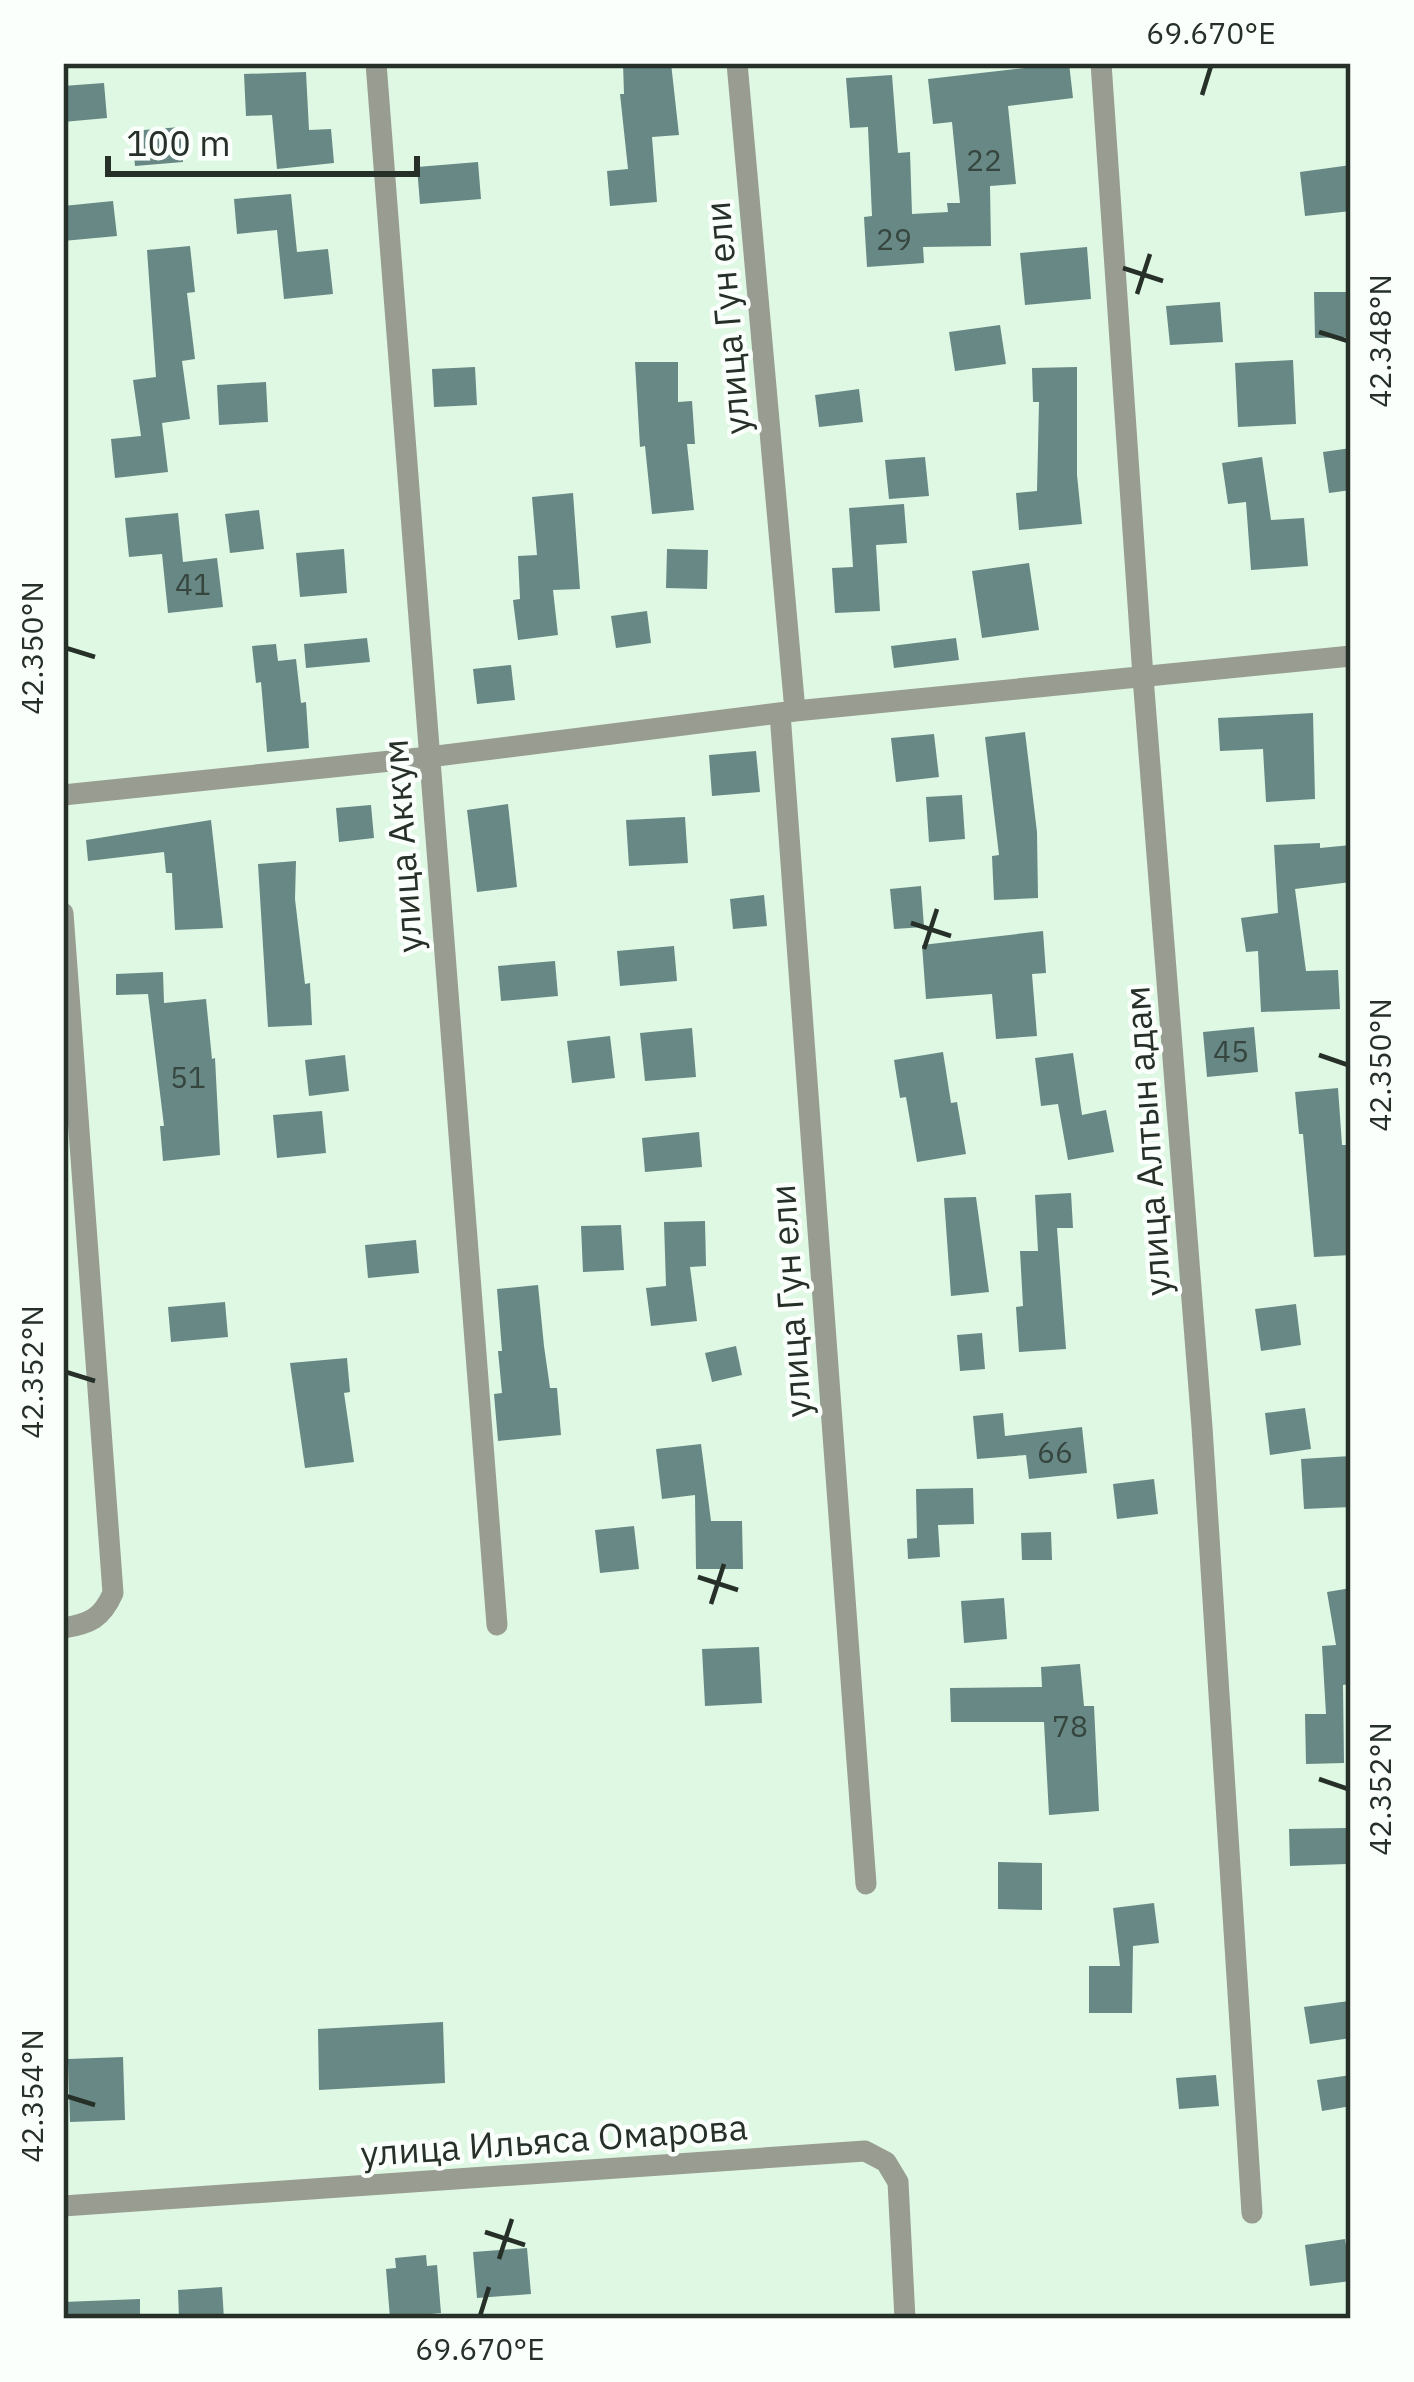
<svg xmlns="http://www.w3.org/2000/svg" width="1414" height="2382" font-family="'IBM Plex Sans',sans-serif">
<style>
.building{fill:#678884}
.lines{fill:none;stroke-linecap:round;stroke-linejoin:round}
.minor{stroke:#999c91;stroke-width:21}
.ticks{fill:none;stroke:#263028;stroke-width:4.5}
.labels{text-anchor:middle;stroke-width:9;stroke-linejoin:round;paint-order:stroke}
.number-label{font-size:30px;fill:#36463f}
.street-label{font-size:36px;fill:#263028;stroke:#fafffb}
.neatline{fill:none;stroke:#263028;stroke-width:4.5}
.ticks-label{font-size:30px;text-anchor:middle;fill:#263028}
</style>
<rect width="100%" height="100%" fill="#def8e4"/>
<path class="building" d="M 623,63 L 671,63 L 679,135 L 652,137 L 657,202 L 610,206 L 607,171 L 628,169 L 620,94 L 624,94 Z
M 1069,63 L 1073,98 L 1008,106 L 1016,184 L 990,186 L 991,246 L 923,247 L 924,263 L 867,267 L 864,217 L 872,216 L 868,127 L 850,128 L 846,78 L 892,75 L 898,153 L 910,152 L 912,214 L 948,212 L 947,203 L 960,203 L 952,122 L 933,124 L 928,79 Z
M 306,72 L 309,130 L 331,129 L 334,163 L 277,169 L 272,115 L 246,116 L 244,74 Z
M 104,83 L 107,118 L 63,122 L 63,86 Z
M 180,127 L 183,162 L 135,166 L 132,131 Z
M 478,162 L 481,199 L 420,204 L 417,167 Z
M 1351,165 L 1351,211 L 1305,216 L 1300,172 Z
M 291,194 L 297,252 L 328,249 L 333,294 L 284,299 L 277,230 L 237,234 L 234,199 Z
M 113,201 L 117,236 L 63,241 L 63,206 Z
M 190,246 L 195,292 L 187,293 L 195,359 L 182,361 L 190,419 L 162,423 L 168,472 L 115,478 L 111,439 L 141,436 L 133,380 L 156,377 L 147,250 Z
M 1087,247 L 1091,299 L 1025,305 L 1020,253 Z
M 1314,292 L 1351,292 L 1351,337 L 1315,338 Z
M 1220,302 L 1223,342 L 1170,345 L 1166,306 Z
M 1000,325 L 1006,364 L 955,371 L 949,332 Z
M 1293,360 L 1296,424 L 1238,427 L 1235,363 Z
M 635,362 L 678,362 L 678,402 L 692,401 L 695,444 L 687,444 L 694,510 L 652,514 L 645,446 L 640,447 Z
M 475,367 L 477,405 L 434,407 L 432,369 Z
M 1077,367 L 1077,475 L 1082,524 L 1019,530 L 1016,493 L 1037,491 L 1039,402 L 1033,402 L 1032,368 Z
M 266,382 L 268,422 L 219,425 L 217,385 Z
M 859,389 L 863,422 L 819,427 L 815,395 Z
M 1351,448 L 1351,490 L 1329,493 L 1323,452 Z
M 925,457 L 929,496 L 889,499 L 885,460 Z
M 1262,457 L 1271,520 L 1304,518 L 1308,566 L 1251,570 L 1246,502 L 1228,504 L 1222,463 Z
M 573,493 L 580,589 L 553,590 L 558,635 L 518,640 L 513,600 L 520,599 L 518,556 L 537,555 L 532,497 Z
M 904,504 L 907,543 L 876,545 L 880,611 L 835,613 L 832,568 L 853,567 L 849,508 Z
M 259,510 L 264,549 L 230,553 L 225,514 Z
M 178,513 L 183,562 L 217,558 L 223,607 L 168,613 L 162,554 L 129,557 L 125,518 Z
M 344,549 L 347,593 L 300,597 L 296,553 Z
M 667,549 L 708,550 L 707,589 L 666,588 Z
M 1029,563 L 1039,630 L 982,638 L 972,571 Z
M 647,611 L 651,643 L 616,648 L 611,616 Z
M 367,638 L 370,662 L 306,668 L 304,644 Z
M 956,638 L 959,660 L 894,668 L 891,646 Z
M 276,644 L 278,661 L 296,659 L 301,703 L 306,702 L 309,748 L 267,752 L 261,682 L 256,683 L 252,646 Z
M 511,665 L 515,700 L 477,704 L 473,669 Z
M 1313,713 L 1315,799 L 1266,802 L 1263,749 L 1220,751 L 1218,718 Z
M 1025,732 L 1037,832 L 1038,898 L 994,900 L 992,856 L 999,855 L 985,737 Z
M 934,734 L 939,777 L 896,782 L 891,738 Z
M 756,751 L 760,792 L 712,796 L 709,755 Z
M 962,795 L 965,839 L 929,842 L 926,797 Z
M 508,804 L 517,887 L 477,892 L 467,810 Z
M 371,805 L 374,838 L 339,842 L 336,808 Z
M 685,817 L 688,863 L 629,866 L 626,820 Z
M 211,820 L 223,928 L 175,930 L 172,873 L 166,873 L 164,852 L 88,861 L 86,840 Z
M 1320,843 L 1320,848 L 1351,845 L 1351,882 L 1295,889 L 1306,971 L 1338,970 L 1340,1009 L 1261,1012 L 1258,951 L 1246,952 L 1241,918 L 1278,913 L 1274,845 Z
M 296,861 L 295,899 L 305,984 L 310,983 L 312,1025 L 268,1027 L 258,864 Z
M 921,886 L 924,927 L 894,929 L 890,889 Z
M 764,895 L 767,926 L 733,929 L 730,899 Z
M 1043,931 L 1046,973 L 1032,974 L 1037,1036 L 996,1039 L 992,994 L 926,999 L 922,945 Z
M 674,946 L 677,981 L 620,986 L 617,951 Z
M 555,961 L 558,996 L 501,1001 L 498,966 Z
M 163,972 L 164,1003 L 206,999 L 212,1059 L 215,1058 L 220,1155 L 163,1161 L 160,1126 L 164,1126 L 148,994 L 116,995 L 116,974 Z
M 1254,1027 L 1258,1072 L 1207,1077 L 1203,1032 Z
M 692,1028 L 696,1077 L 645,1081 L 640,1033 Z
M 610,1036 L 615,1078 L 572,1083 L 567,1041 Z
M 943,1052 L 951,1103 L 957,1102 L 966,1154 L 917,1162 L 906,1097 L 900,1098 L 894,1060 Z
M 1073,1053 L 1082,1115 L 1106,1110 L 1114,1152 L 1068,1160 L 1058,1104 L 1041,1106 L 1035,1058 Z
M 345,1055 L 349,1091 L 309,1096 L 305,1060 Z
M 1338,1088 L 1342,1145 L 1347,1145 L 1351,1255 L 1314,1257 L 1303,1134 L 1299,1134 L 1295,1092 Z
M 322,1111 L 326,1153 L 277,1158 L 273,1115 Z
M 699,1132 L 702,1167 L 645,1172 L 642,1138 Z
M 1071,1193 L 1073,1228 L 1057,1228 L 1066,1349 L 1019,1352 L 1016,1307 L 1023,1306 L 1020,1251 L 1038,1251 L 1035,1195 Z
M 976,1197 L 989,1292 L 951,1296 L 944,1198 Z
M 705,1221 L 706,1266 L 690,1267 L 697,1321 L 651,1326 L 646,1288 L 666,1286 L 664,1222 Z
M 621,1225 L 624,1270 L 583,1272 L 581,1226 Z
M 416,1240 L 419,1273 L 368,1278 L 365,1245 Z
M 538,1285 L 544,1346 L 550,1388 L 557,1388 L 561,1435 L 498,1441 L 494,1394 L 502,1393 L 498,1351 L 502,1351 L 497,1289 Z
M 225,1302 L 228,1337 L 171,1342 L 168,1307 Z
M 1296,1304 L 1301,1345 L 1261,1351 L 1255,1309 Z
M 982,1333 L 985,1369 L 960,1371 L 957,1335 Z
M 736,1346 L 742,1375 L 712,1382 L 705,1353 Z
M 347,1358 L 350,1392 L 344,1393 L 354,1462 L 305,1468 L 290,1363 Z
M 1305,1408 L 1311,1449 L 1270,1455 L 1265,1413 Z
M 1003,1413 L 1005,1436 L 1082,1427 L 1087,1473 L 1029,1479 L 1026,1455 L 977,1459 L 973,1416 Z
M 701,1444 L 711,1521 L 742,1521 L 743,1569 L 696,1569 L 695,1495 L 662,1499 L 656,1449 Z
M 1351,1456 L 1351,1507 L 1304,1509 L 1301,1459 Z
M 1154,1479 L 1158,1514 L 1117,1519 L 1113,1484 Z
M 973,1488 L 974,1524 L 938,1525 L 940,1557 L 908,1559 L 907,1539 L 917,1538 L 916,1489 Z
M 634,1526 L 639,1569 L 600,1573 L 595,1530 Z
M 1051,1532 L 1052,1560 L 1022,1560 L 1021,1533 Z
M 1351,1588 L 1351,1684 L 1343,1685 L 1344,1763 L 1306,1764 L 1305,1714 L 1326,1714 L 1322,1646 L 1336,1645 L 1327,1592 Z
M 1004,1598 L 1007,1639 L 964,1643 L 961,1601 Z
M 759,1647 L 762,1703 L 705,1706 L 702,1649 Z
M 1080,1664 L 1084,1706 L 1094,1706 L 1099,1811 L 1049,1815 L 1044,1722 L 951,1722 L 950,1688 L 1042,1687 L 1041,1667 Z
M 1346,1828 L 1347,1864 L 1290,1866 L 1289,1829 Z
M 998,1862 L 1042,1863 L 1042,1910 L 998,1909 Z
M 1154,1903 L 1159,1943 L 1133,1946 L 1132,2013 L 1089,2013 L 1089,1966 L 1120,1966 L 1113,1908 Z
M 1349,2001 L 1351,2038 L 1310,2044 L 1304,2007 Z
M 443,2022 L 445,2083 L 319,2090 L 318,2029 Z
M 123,2057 L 125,2120 L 70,2122 L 68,2059 Z
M 1216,2075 L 1219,2106 L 1179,2109 L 1176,2078 Z
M 1351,2075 L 1351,2106 L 1322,2111 L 1317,2080 Z
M 1345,2239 L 1351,2281 L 1310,2286 L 1305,2245 Z
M 527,2248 L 531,2294 L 477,2298 L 473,2252 Z
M 426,2255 L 427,2266 L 437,2265 L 441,2313 L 390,2318 L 386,2269 L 396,2268 L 395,2258 Z
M 222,2287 L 224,2319 L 179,2319 L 178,2290 Z
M 140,2299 L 140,2319 L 63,2319 L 63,2302 Z"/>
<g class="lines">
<path class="minor" d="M 376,63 L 497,1625
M 737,63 L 795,711
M 1101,63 L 1143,677 L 1202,1427 L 1252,2213
M 780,713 L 866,1884
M 63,795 L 429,757 L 795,711 L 1351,656
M 63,913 L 113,1593 C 102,1618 90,1624 63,1628
M 63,2206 L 865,2151 L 886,2162 L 898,2182 L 905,2319"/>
</g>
<path class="ticks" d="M 1202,95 L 1211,66M 1123,268 L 1163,281M 1137,294 L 1150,254M 1319,332 L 1348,341M 66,648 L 95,657M 911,923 L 951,936M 924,949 L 937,909M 1319,1055 L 1348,1065M 66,1372 L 95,1381M 698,1577 L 738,1590M 711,1604 L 724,1564M 1319,1779 L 1348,1789M 66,2096 L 95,2105M 485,2232 L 525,2245M 499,2259 L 512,2219M 480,2316 L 489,2287"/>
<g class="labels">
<g class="number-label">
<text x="984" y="171">22</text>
<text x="894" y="250">29</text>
<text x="193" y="595">41</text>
<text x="1231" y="1062">45</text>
<text x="188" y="1088">51</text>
<text x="1055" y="1463">66</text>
<text x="1070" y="1737">78</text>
</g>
<g class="street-label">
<text transform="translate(727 318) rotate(-95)" y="13">улица Гун ели</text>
<text transform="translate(402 846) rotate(-94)" y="13">улица Аккум</text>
<text transform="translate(1147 1141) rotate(-94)" y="13">улица Алтын адам</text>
<text transform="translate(790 1301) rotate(-94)" y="13">улица Гун ели</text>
<text transform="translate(554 2140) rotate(-4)" y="13">улица Ильяса Омарова</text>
</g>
</g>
<rect width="1414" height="2382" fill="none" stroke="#fafffb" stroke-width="132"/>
<path d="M108 156v18h309v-18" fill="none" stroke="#263028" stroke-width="6"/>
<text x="126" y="156" font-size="36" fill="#263028" stroke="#fafffb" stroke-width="9" paint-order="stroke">100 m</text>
<rect x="66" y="66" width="1282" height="2250" class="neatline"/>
<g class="ticks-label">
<text x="1211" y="44">69.670°E</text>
<text transform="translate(1381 341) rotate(-90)" y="10">42.348°N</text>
<text transform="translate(33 648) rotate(-90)" y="10">42.350°N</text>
<text transform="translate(1381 1065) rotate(-90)" y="10">42.350°N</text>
<text transform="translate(33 1372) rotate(-90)" y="10">42.352°N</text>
<text transform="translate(1381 1789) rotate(-90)" y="10">42.352°N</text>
<text transform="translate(33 2096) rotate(-90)" y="10">42.354°N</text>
<text x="480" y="2360">69.670°E</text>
</g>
</svg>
